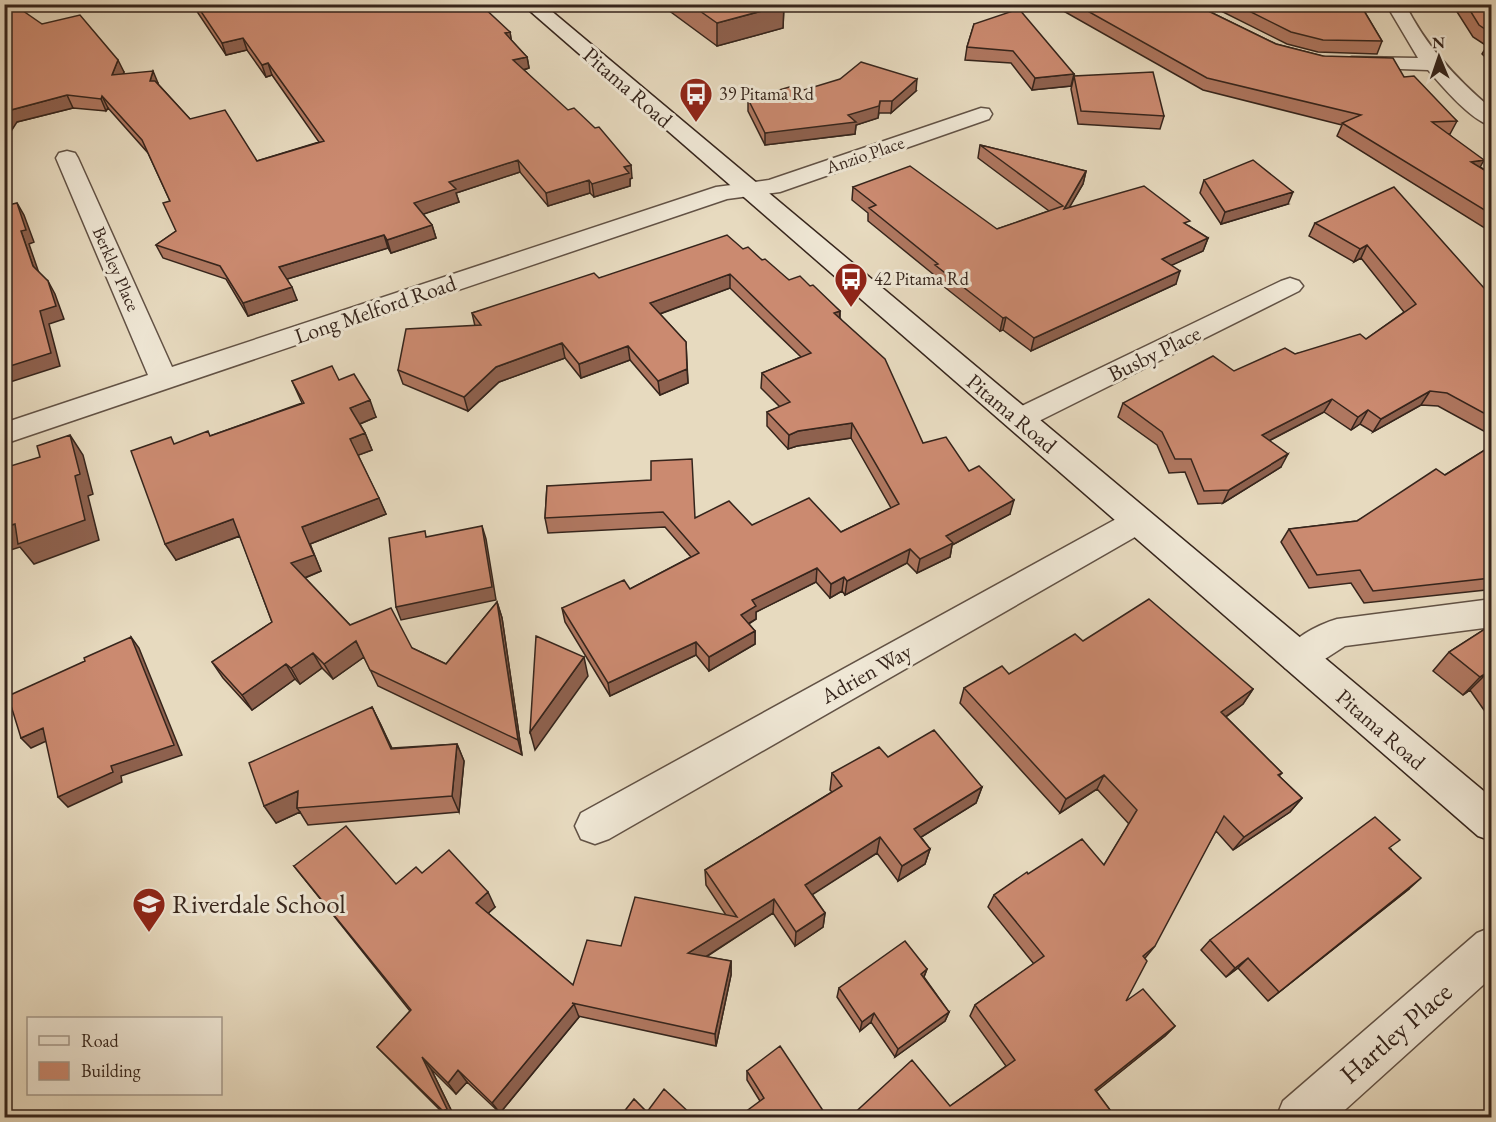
<svg xmlns="http://www.w3.org/2000/svg" width="1496" height="1122" font-family="'EB Garamond',serif">
<style>
.lines{fill:none;stroke-linecap:round;stroke-linejoin:round}
.street-casing{stroke:#625245;stroke-width:3}
.secondary-casing{stroke:#36251c;stroke-width:3}
.street{fill:#efe7d5;fill-rule:evenodd}
.secondary{fill:#efe7d5;fill-rule:evenodd}
.wall{fill:#af7760;stroke:#36251c;stroke-width:1.5}
.shaded-wall{fill:#8e614e;stroke:#36251c;stroke-width:1.5}
.building{fill:#cb8a70;stroke:#36251c;stroke-width:1.5}
.labels{text-anchor:middle;stroke-width:6;stroke-linejoin:round;paint-order:stroke}
.far-poi-label{font-size:18px;fill:#36251c;stroke:#efe7d5;text-anchor:start}
.far-street-label{font-size:18px;fill:#36251c;stroke:#efe7d5}
.street-label{font-size:22px;fill:#36251c;stroke:#efe7d5}
.near-poi-label{font-size:27px;fill:#36251c;stroke:#efe7d5;text-anchor:start}
.near-street-label{font-size:27px;fill:#36251c;stroke:#efe7d5}
</style>
<rect width="100%" height="100%" fill="#e7dabf"/>
<filter id="stains"><feTurbulence type="fractalNoise" baseFrequency=".00333" numOctaves="4"/><feColorMatrix values="0 0 0 0 .2 0 0 0 0 .09 0 0 0 0 .02 0 0 0 .5 -.17"/></filter>
<radialGradient id="worn" r=".72"><stop offset=".6" stop-color="#630" stop-opacity="0"/><stop offset="1" stop-color="#630" stop-opacity=".3"/></radialGradient>
<g class="lines">
<defs>
<path id="street" d="M 1386,4 L 1405,4 C 1426,46 1456,79 1492,109 L 1492,126 C 1471,121 1442,86 1428,70 L 1345,67 L 1342,63 L 1345,59 L 1352,57 L 1418,58 Z
M 981,108 L 989,109 L 992,114 L 989,119 L 780,192 L 727,199 L 4,444 L 4,423 L 148,375 L 56,158 L 59,153 L 67,151 L 75,153 L 78,158 L 172,367 L 716,187 L 769,180 Z
M 1290,278 L 1299,281 L 1303,286 L 1299,291 L 1029,426 L 1019,429 L 1009,426 L 1004,419 L 1009,412 L 1281,281 Z
M 1138,509 L 1149,513 L 1154,521 L 1149,529 L 609,839 L 595,844 L 581,839 L 575,826 L 581,813 L 1127,513 Z
M 1492,599 L 1492,627 L 1345,646 L 1311,668 L 1298,673 L 1285,668 L 1280,658 C 1290,639 1317,625 1337,619 Z
M 1492,927 L 1492,977 L 1336,1118 L 1276,1118 L 1283,1101 L 1477,933 Z"/>
<path id="secondary" d="M 522,4 L 543,4 L 1492,798 L 1492,841 L 1478,836 Z"/>
</defs>
<use href="#street" class="street-casing"/>
<use href="#secondary" class="secondary-casing"/>
<use href="#street" class="street"/>
<use href="#secondary" class="secondary"/>
</g>
<path class="wall" d="M 192,4 L 274,4 L 272,6 L 276,8 L 510,32 L 511,40 L 527,57 L 529,68 L 524,70 L 632,178 L 630,179 L 630,186 L 594,197 L 590,193 L 548,206 L 520,172 L 456,193 L 459,202 L 423,214 L 432,225 L 436,238 L 391,253 L 388,248 L 287,279 L 297,300 L 248,316 L 226,279 L 163,258 L 156,245 L 176,231 L 170,201 L 148,153 L 108,108 L 106,111 L 73,108 L 17,122 L 42,24 L 124,72 L 123,74 L 158,83 L 158,84 L 190,119 L 257,161 L 319,142 L 272,75 L 266,77 L 247,50 L 226,55 Z
M 660,4 L 782,4 L 784,5 L 783,28 L 717,46 Z
M 1051,4 L 1194,4 L 1276,44 L 1404,77 L 1457,121 L 1450,134 L 1449,134 L 1480,167 L 1491,174 L 1491,232 L 1337,136 L 1342,125 L 1203,90 Z
M 1207,4 L 1360,4 L 1382,41 L 1377,54 L 1318,52 L 1287,44 Z
M 1452,4 L 1491,4 L 1491,63 L 1482,54 L 1487,46 L 1473,37 Z
M 974,24 L 1074,74 L 1071,86 L 1032,90 L 1011,63 L 965,60 L 967,47 Z
M 1074,76 L 1164,116 L 1160,129 L 1078,124 L 1071,89 Z
M 804,90 L 916,91 L 891,113 L 879,113 L 878,118 L 856,125 L 855,134 L 765,145 L 748,111 L 748,99 Z
M 980,145 L 1086,171 L 1083,184 L 1069,207 L 1189,226 L 1208,238 L 1203,251 L 1171,265 L 1176,284 L 1031,351 L 1003,330 L 1000,331 L 933,278 L 933,274 L 868,221 L 868,213 L 852,200 L 853,187 L 997,229 L 1049,211 L 978,158 Z
M 1204,180 L 1288,204 L 1221,224 L 1200,193 Z
M 1315,223 L 1484,288 L 1491,287 L 1491,435 L 1438,406 L 1421,405 L 1373,432 L 1360,424 L 1351,430 L 1324,412 L 1269,441 L 1281,467 L 1223,503 L 1198,504 L 1185,472 L 1169,473 L 1157,445 L 1118,417 L 1123,403 L 1295,354 L 1366,339 L 1404,312 L 1361,258 L 1354,262 L 1309,236 Z
M 743,249 L 762,260 L 789,280 L 810,286 L 840,311 L 840,318 L 923,443 L 969,471 L 1010,514 L 952,545 L 950,557 L 917,573 L 907,563 L 845,595 L 842,591 L 830,598 L 816,582 L 756,612 L 756,619 L 749,624 L 755,631 L 755,644 L 709,671 L 696,655 L 610,696 L 565,622 L 562,608 L 630,589 L 691,557 L 665,527 L 548,533 L 545,518 L 547,486 L 695,518 L 752,525 L 841,532 L 891,508 L 851,438 L 797,446 L 788,449 L 767,426 L 767,412 L 780,407 L 761,388 L 762,373 L 801,357 L 730,288 L 660,314 L 686,342 L 688,383 L 660,395 L 630,360 L 581,378 L 565,358 L 499,382 L 468,411 L 403,384 L 398,370 L 475,326 L 472,313 L 599,278 Z
M 339,380 L 376,417 L 360,424 L 365,433 L 372,450 L 358,455 L 386,514 L 310,544 L 321,571 L 305,578 L 350,625 L 412,648 L 446,664 L 497,602 L 502,618 L 522,755 L 378,686 L 364,657 L 333,679 L 322,668 L 300,684 L 295,679 L 252,710 L 223,678 L 212,662 L 272,622 L 240,536 L 176,560 L 175,444 L 210,436 L 302,403 L 292,381 Z
M 1491,446 L 1491,586 L 1486,590 L 1364,603 L 1351,583 L 1309,588 L 1281,542 L 1289,529 L 1357,521 L 1445,475 Z
M 1491,625 L 1491,720 L 1470,690 L 1463,695 L 1433,671 L 1449,652 Z
M 1083,641 L 1253,689 L 1243,704 L 1226,717 L 1282,773 L 1279,776 L 1302,798 L 1290,812 L 1233,850 L 1216,831 L 1145,958 L 1126,1001 L 1175,1026 L 1165,1036 L 1096,1091 L 1113,1114 L 1110,1118 L 849,1118 L 950,1106 L 1006,1066 L 970,1016 L 975,1005 L 1034,964 L 988,907 L 994,895 L 1028,874 L 1104,865 L 1129,824 L 1097,789 L 1060,813 L 960,703 L 964,688 L 1009,674 Z
M 372,707 L 392,748 L 457,744 L 464,761 L 459,812 L 308,825 L 300,812 L 276,823 Z
M 888,757 L 982,787 L 976,803 L 921,837 L 930,849 L 925,864 L 898,881 L 877,853 L 812,894 L 825,913 L 823,927 L 795,946 L 773,913 L 706,957 L 731,961 L 731,975 L 716,1046 L 578,1016 L 579,1017 L 500,1113 L 467,1082 L 456,1094 L 431,1069 L 455,1118 L 448,1118 L 377,1047 L 410,1011 L 294,866 L 396,884 L 422,873 L 495,907 L 488,913 L 573,985 L 621,946 L 726,915 L 706,885 L 705,870 L 832,792 L 830,790 L 832,773 Z
M 1391,849 L 1409,889 L 1268,1001 L 1238,968 L 1226,977 L 1201,950 L 1210,940 Z
M 927,969 L 924,977 L 949,1012 L 945,1021 L 895,1057 L 871,1022 L 860,1031 L 837,997 L 839,988 Z
M 747,1071 L 828,1118 L 760,1101 L 747,1080 Z"/>
<path class="shaded-wall" d="M 784,5 L 783,28 L 717,46 L 717,23 Z
M 510,32 L 512,44 L 505,33 Z
M 243,38 L 247,50 L 226,55 L 222,43 Z
M 527,57 L 529,68 L 515,72 L 513,60 Z
M 118,60 L 124,72 L 117,87 L 112,75 Z
M 268,63 L 272,75 L 266,77 L 262,65 Z
M 153,71 L 158,83 L 155,93 L 150,81 Z
M 1074,74 L 1071,86 L 1032,90 L 1035,78 Z
M 917,79 L 916,91 L 891,113 L 892,101 Z
M 67,95 L 73,108 L 17,122 L 4,142 L 4,119 L 11,110 Z
M 102,96 L 108,108 L 106,111 L 101,99 Z
M 880,101 L 878,118 L 856,125 L 855,134 L 765,145 L 765,133 L 848,115 Z
M 518,160 L 520,172 L 456,193 L 459,202 L 418,216 L 414,203 L 449,182 Z
M 1484,160 L 1477,173 L 1471,162 Z
M 631,165 L 632,178 L 630,179 L 630,186 L 594,197 L 592,184 L 624,167 Z
M 1086,171 L 1083,184 L 1061,222 L 1064,209 Z
M 589,180 L 590,193 L 548,206 L 546,193 Z
M 1293,192 L 1288,204 L 1221,224 L 1225,212 Z
M 17,203 L 24,215 L 34,242 L 29,244 L 41,279 L 33,266 L 21,231 Z
M 432,225 L 436,238 L 391,253 L 387,240 Z
M 384,235 L 388,248 L 284,280 L 279,267 Z
M 1208,238 L 1203,251 L 1157,272 L 1162,259 Z
M 1367,245 L 1361,258 L 1354,262 L 1360,249 Z
M 1180,271 L 1176,284 L 1031,351 L 1034,338 Z
M 730,274 L 730,288 L 651,317 L 650,303 Z
M 48,281 L 55,294 L 64,319 L 49,324 L 60,366 L 4,384 L 4,368 L 40,311 Z
M 292,287 L 297,300 L 248,316 L 243,303 Z
M 840,311 L 839,325 L 834,313 Z
M 1006,317 L 1003,330 L 1000,331 L 1003,318 Z
M 562,343 L 565,358 L 499,382 L 468,411 L 464,397 L 496,367 Z
M 628,346 L 630,360 L 581,378 L 579,364 Z
M 687,369 L 688,383 L 660,395 L 658,381 Z
M 1430,391 L 1421,405 L 1373,432 L 1381,419 Z
M 1332,399 L 1324,412 L 1255,448 L 1262,435 Z
M 370,400 L 376,417 L 357,425 L 350,408 Z
M 1368,410 L 1360,424 L 1351,430 L 1358,417 Z
M 852,423 L 851,438 L 797,446 L 788,449 L 789,435 L 798,431 Z
M 365,433 L 372,450 L 356,456 L 350,439 Z
M 70,435 L 83,455 L 93,494 L 88,496 L 99,540 L 34,564 L 20,547 L 4,552 L 4,527 L 15,524 L 75,476 Z
M 1288,454 L 1281,467 L 1223,503 L 1229,490 Z
M 379,498 L 386,514 L 310,544 L 321,571 L 299,580 L 291,563 L 302,527 Z
M 1014,500 L 1010,514 L 952,545 L 950,557 L 917,573 L 920,559 L 946,536 Z
M 233,519 L 242,535 L 176,560 L 165,544 Z
M 482,526 L 486,539 L 496,600 L 401,620 L 396,607 Z
M 910,549 L 907,563 L 845,595 L 847,581 Z
M 817,568 L 816,582 L 756,612 L 756,619 L 741,628 L 741,615 L 752,600 Z
M 844,577 L 842,591 L 830,598 L 831,584 Z
M 497,602 L 502,618 L 522,755 L 518,740 Z
M 755,631 L 755,644 L 709,671 L 709,657 Z
M 131,637 L 139,648 L 182,755 L 121,776 L 122,782 L 68,807 L 58,797 L 111,766 Z
M 356,641 L 364,657 L 333,679 L 324,664 Z
M 696,642 L 696,655 L 610,696 L 608,683 Z
M 313,653 L 322,668 L 300,684 L 291,668 Z
M 584,657 L 588,676 L 535,750 L 530,732 Z
M 286,664 L 295,679 L 252,710 L 242,695 Z
M 1488,672 L 1470,690 L 1463,695 L 1480,677 Z
M 1253,689 L 1243,704 L 1211,727 L 1221,712 Z
M 372,707 L 381,725 L 399,766 L 391,749 Z
M 43,728 L 53,738 L 31,748 L 21,738 Z
M 457,744 L 464,761 L 459,812 L 452,796 Z
M 1104,775 L 1097,789 L 1060,813 L 1066,799 Z
M 982,787 L 976,803 L 910,844 L 914,829 Z
M 298,791 L 297,808 L 300,812 L 276,823 L 264,806 Z
M 1302,798 L 1290,812 L 1233,850 L 1244,837 Z
M 880,837 L 877,853 L 804,900 L 805,885 Z
M 930,849 L 925,864 L 898,881 L 902,866 Z
M 1421,878 L 1409,889 L 1268,1001 L 1279,992 Z
M 488,892 L 495,907 L 483,918 L 476,903 Z
M 774,899 L 773,913 L 690,967 L 688,953 Z
M 825,913 L 823,927 L 795,946 L 796,932 Z
M 1155,946 L 1146,957 L 1133,967 L 1143,956 Z
M 1248,958 L 1238,968 L 1226,977 L 1235,968 Z
M 731,961 L 731,975 L 716,1046 L 715,1034 Z
M 927,969 L 923,979 L 921,974 Z
M 574,1004 L 579,1017 L 500,1113 L 492,1103 Z
M 949,1012 L 945,1021 L 895,1057 L 898,1049 Z
M 874,1013 L 871,1022 L 860,1031 L 862,1022 Z
M 1175,1026 L 1165,1036 L 1087,1099 L 1095,1090 Z
M 422,1057 L 431,1069 L 455,1118 L 449,1118 L 443,1111 Z
M 458,1070 L 467,1082 L 456,1094 L 448,1083 Z"/>
<path class="building" d="M 4,4 L 13,4 L 42,24 L 80,15 L 118,60 L 112,75 L 153,71 L 150,81 L 155,81 L 190,119 L 225,110 L 257,161 L 324,141 L 268,63 L 262,65 L 243,38 L 222,43 L 196,4 L 268,4 L 276,8 L 289,4 L 480,4 L 510,32 L 505,33 L 527,57 L 513,60 L 568,110 L 574,108 L 595,128 L 599,127 L 631,165 L 624,167 L 629,173 L 592,184 L 589,180 L 546,193 L 518,160 L 449,182 L 456,189 L 414,203 L 432,225 L 387,240 L 384,235 L 279,267 L 292,287 L 243,303 L 220,266 L 156,245 L 176,231 L 163,203 L 170,201 L 142,140 L 102,96 L 101,99 L 67,95 L 11,110 L 4,119 Z
M 690,4 L 782,4 L 784,5 L 717,23 Z
M 1075,4 L 1194,4 L 1276,44 L 1323,56 L 1393,58 L 1404,77 L 1414,76 L 1457,121 L 1432,122 L 1484,160 L 1471,162 L 1491,174 L 1491,214 L 1342,123 L 1361,115 L 1207,78 Z
M 1235,4 L 1360,4 L 1382,41 L 1323,40 L 1291,32 Z
M 1466,4 L 1491,4 L 1491,33 L 1479,25 Z
M 1019,9 L 1074,74 L 1035,78 L 1013,51 L 967,47 L 974,24 Z
M 861,62 L 917,79 L 892,101 L 880,101 L 879,106 L 848,115 L 856,122 L 765,133 L 748,99 L 796,85 L 804,90 L 840,79 Z
M 1153,72 L 1164,116 L 1081,111 L 1074,76 Z
M 980,145 L 1086,171 L 1064,209 L 1144,186 L 1190,221 L 1184,223 L 1208,238 L 1162,259 L 1180,271 L 1034,338 L 1006,317 L 1003,318 L 935,265 L 938,264 L 869,208 L 876,205 L 853,187 L 910,166 L 997,229 L 1063,206 Z
M 1253,160 L 1293,192 L 1225,212 L 1204,180 Z
M 1394,187 L 1484,288 L 1491,287 L 1491,417 L 1447,393 L 1430,391 L 1381,419 L 1368,410 L 1358,417 L 1332,399 L 1262,435 L 1288,454 L 1229,490 L 1204,491 L 1191,459 L 1175,459 L 1162,432 L 1123,403 L 1213,356 L 1234,371 L 1285,348 L 1295,354 L 1360,334 L 1366,339 L 1416,304 L 1367,245 L 1360,249 L 1315,223 Z
M 17,203 L 26,230 L 21,231 L 33,266 L 48,281 L 56,306 L 40,311 L 51,353 L 4,368 L 4,206 Z
M 727,235 L 743,249 L 748,247 L 762,260 L 765,259 L 789,280 L 800,276 L 810,286 L 813,285 L 840,311 L 834,313 L 885,359 L 923,443 L 946,437 L 969,471 L 979,466 L 1014,500 L 946,536 L 953,543 L 920,559 L 910,549 L 847,581 L 844,577 L 831,584 L 817,568 L 752,600 L 756,606 L 741,615 L 755,631 L 709,657 L 696,642 L 608,683 L 562,608 L 624,580 L 630,589 L 699,553 L 663,512 L 545,518 L 547,486 L 651,480 L 651,461 L 692,459 L 695,518 L 729,501 L 752,525 L 809,498 L 841,532 L 899,504 L 852,423 L 798,431 L 789,435 L 767,412 L 790,402 L 762,373 L 811,353 L 730,274 L 650,303 L 686,342 L 687,369 L 658,381 L 628,346 L 579,364 L 562,343 L 496,367 L 464,397 L 398,370 L 406,329 L 481,325 L 472,313 L 594,273 L 599,278 Z
M 332,366 L 339,380 L 354,374 L 370,400 L 350,408 L 365,433 L 350,439 L 379,498 L 302,527 L 314,555 L 291,563 L 350,625 L 391,608 L 412,648 L 446,664 L 497,602 L 518,740 L 370,670 L 356,641 L 324,664 L 313,653 L 291,668 L 286,664 L 242,695 L 212,662 L 272,622 L 233,519 L 165,544 L 131,451 L 171,437 L 174,444 L 208,431 L 210,436 L 304,403 L 292,381 Z
M 70,435 L 80,474 L 75,476 L 85,520 L 18,544 L 15,524 L 4,527 L 4,468 L 40,457 L 37,446 Z
M 1491,446 L 1491,578 L 1373,591 L 1360,570 L 1317,575 L 1289,529 L 1357,521 L 1436,469 L 1445,475 Z
M 482,526 L 492,587 L 396,607 L 389,538 L 425,531 L 426,537 Z
M 1149,599 L 1253,689 L 1221,712 L 1282,773 L 1278,775 L 1302,798 L 1244,837 L 1224,816 L 1155,946 L 1143,956 L 1147,961 L 1126,1001 L 1143,989 L 1175,1026 L 1095,1090 L 1113,1114 L 1109,1118 L 1055,1118 L 1053,1114 L 1048,1118 L 849,1118 L 912,1060 L 950,1106 L 1015,1060 L 975,1005 L 1044,956 L 994,895 L 1027,872 L 1028,874 L 1082,839 L 1104,865 L 1137,810 L 1104,775 L 1066,799 L 964,688 L 1002,666 L 1009,674 L 1075,634 L 1083,641 Z
M 1491,625 L 1491,677 L 1488,672 L 1480,677 L 1449,652 Z
M 536,636 L 584,657 L 530,732 Z
M 131,637 L 174,745 L 111,766 L 113,772 L 58,797 L 43,728 L 21,738 L 8,696 L 85,661 L 84,658 Z
M 372,707 L 391,749 L 457,744 L 452,796 L 297,808 L 298,791 L 264,806 L 249,763 Z
M 934,730 L 982,787 L 914,829 L 930,849 L 902,866 L 880,837 L 805,885 L 825,913 L 796,932 L 774,899 L 688,953 L 731,961 L 715,1034 L 572,1003 L 574,1004 L 492,1103 L 458,1070 L 448,1083 L 422,1057 L 447,1109 L 443,1111 L 377,1047 L 411,1010 L 294,866 L 346,826 L 396,884 L 416,867 L 422,873 L 449,850 L 488,892 L 476,903 L 573,985 L 587,940 L 621,946 L 635,897 L 737,917 L 705,870 L 842,786 L 832,773 L 879,747 L 888,757 Z
M 1375,817 L 1400,840 L 1389,848 L 1421,878 L 1279,992 L 1248,958 L 1235,968 L 1210,940 Z
M 905,941 L 927,969 L 921,974 L 949,1012 L 898,1049 L 874,1013 L 862,1022 L 839,988 Z
M 780,1046 L 828,1118 L 737,1118 L 764,1098 L 747,1071 Z
M 664,1089 L 695,1118 L 619,1118 L 634,1099 L 647,1112 Z"/>
<defs>
<symbol id="bus-pin" viewBox="-11 -11 22 30"><path d="M0 17L-7.5 6A9.5 9.5 0 1 1 7.5 6Z" fill="#8f2418" stroke="#efe7d5"/><path d="M-5-6H5V4H4V6H2V4H-2V6H-4V4H-5ZM-3.5-4V0h7V-4ZM-3.5 1.2v1.5H-2V1.2ZM2 1.2v1.5H3.5V1.2Z" fill="#fff"/></symbol>
<symbol id="school-pin" viewBox="-11 -11 22 30"><path d="M0 17L-7.5 6A9.5 9.5 0 1 1 7.5 6Z" fill="#8f2418" stroke="#efe7d5"/><path d="M0-5L7-2L0 1L-7-2ZM-4 1L0 2.5L4 1V4Q0 6-4 4Z" fill="#fff"/></symbol>
</defs>
<g fill-rule="evenodd">
<use href="#bus-pin" x="677" y="75" width="38" height="52"/>
<use href="#bus-pin" x="832" y="260" width="38" height="52"/>
<use href="#school-pin" x="130" y="885" width="38" height="52"/>
</g>
<g class="labels">
<g class="far-poi-label">
<text x="719" y="100">39 Pitama Rd</text>
<text x="874" y="285">42 Pitama Rd</text>
</g>
<g class="far-street-label">
<text transform="translate(865 155) rotate(-19)" y="6">Anzio Place</text>
<text transform="translate(116 269) rotate(66)" y="6">Berkley Place</text>
</g>
<g class="street-label">
<text transform="translate(628 87) rotate(41)" y="8">Pitama Road</text>
<text transform="translate(375 309) rotate(-19)" y="8">Long Melford Road</text>
<text transform="translate(1154 353) rotate(-26)" y="8">Busby Place</text>
<text transform="translate(1012 413) rotate(40)" y="8">Pitama Road</text>
<text transform="translate(866 673) rotate(-29)" y="8">Adrien Way</text>
<text transform="translate(1381 729) rotate(41)" y="8">Pitama Road</text>
</g>
<g class="near-poi-label">
<text x="172" y="913">Riverdale School</text>
</g>
<g class="near-street-label">
<text transform="translate(1396 1033) rotate(-41)" y="9">Hartley Place</text>
</g>
</g>
<rect width="1496" height="1122" fill="none" stroke="#e7dabf" stroke-width="24"/>
<rect x="6" y="6" width="1484" height="1110" fill="none" stroke="#36251c" stroke-width="3"/>
<rect x="12" y="12" width="1472" height="1098" fill="none" stroke="#36251c" stroke-width="1.5"/>
<rect x="27" y="1017" width="195" height="78" fill="#efe7d5" stroke="#a5998b" stroke-width="1.5"/>
<rect x="39" y="1036" width="30" height="9" fill="#efe7d5" stroke="#a5998b" stroke-width="1.5"/>
<text x="81" y="1047" font-size="18" fill="#36251c">Road</text>
<rect x="39" y="1062" width="30" height="18" fill="#cb8a70" stroke="#a5998b" stroke-width="1.5"/>
<text x="81" y="1077" font-size="18" fill="#36251c">Building</text>
<g transform="translate(1439 57) rotate(358)" stroke="#efe7d5" stroke-width="4.5" paint-order="stroke">
<path d="M0-4.5L10 22L0 15L-10 22Z" fill="#36251c"/>
<text y="-9" font-size="16" font-weight="bold" text-anchor="middle" fill="#36251c">N</text>
</g>
<rect width="100%" height="100%" filter="url(#stains)"/>
<rect width="100%" height="100%" fill="url(#worn)"/>
</svg>
